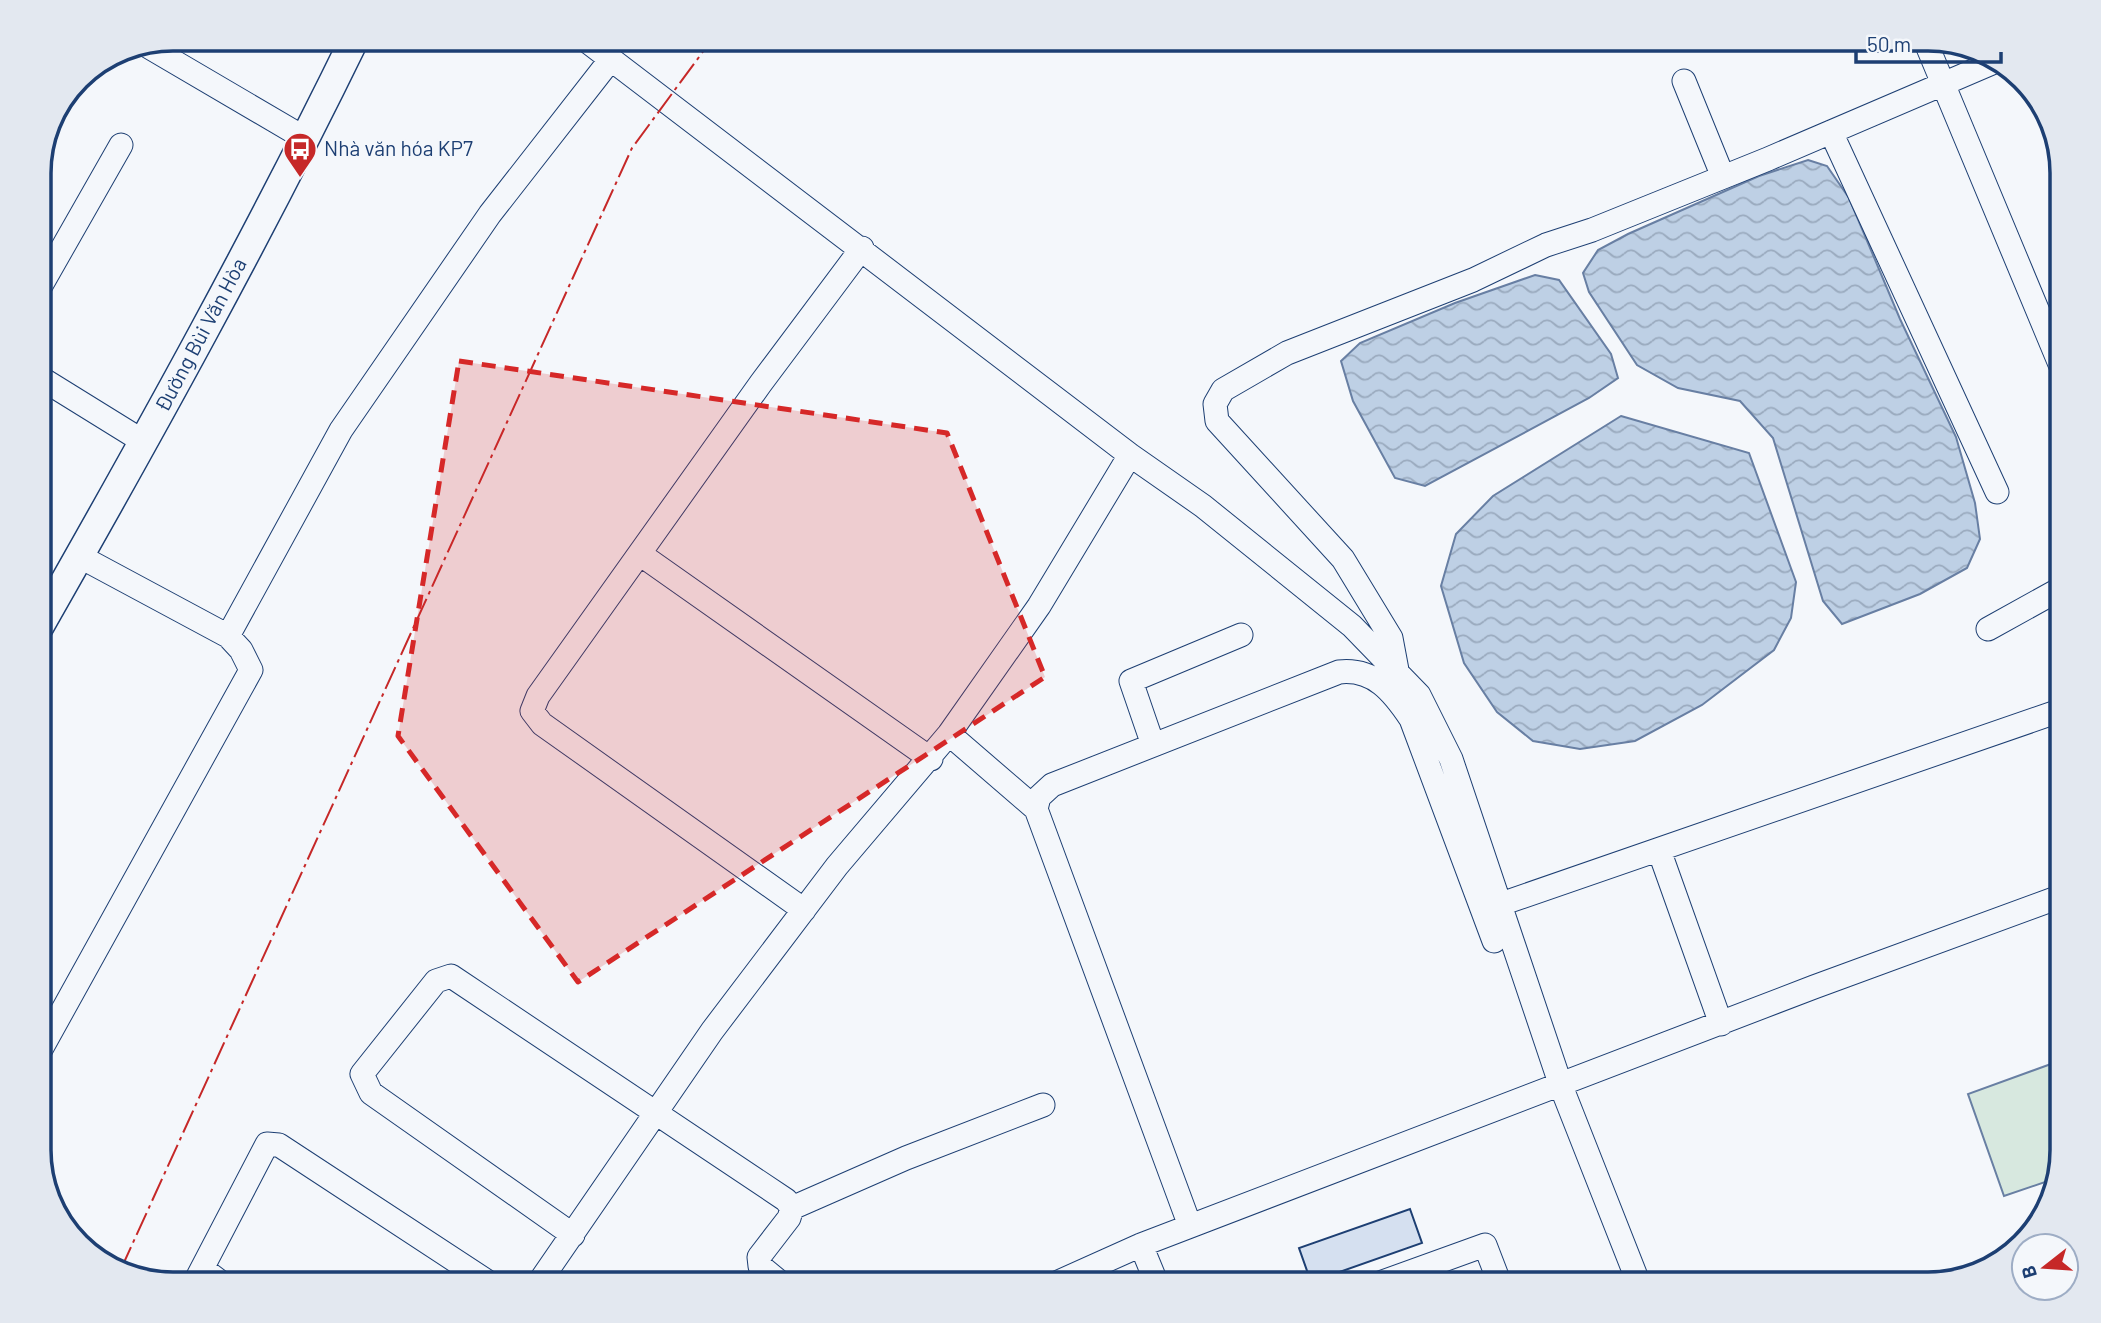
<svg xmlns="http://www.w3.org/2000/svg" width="2101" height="1323" font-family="Barlow,sans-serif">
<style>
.grass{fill:#d7e8df;stroke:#687fa3;stroke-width:2}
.water{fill:url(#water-waves);stroke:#687fa3;stroke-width:2}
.building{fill:#d5e0f0;stroke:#1d3f73;stroke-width:2}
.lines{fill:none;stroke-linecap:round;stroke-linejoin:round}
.minor-casing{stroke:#1d3f73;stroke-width:25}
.major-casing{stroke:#1d3f73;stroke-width:31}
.minor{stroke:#f4f7fb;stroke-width:23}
.major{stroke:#f4f7fb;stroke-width:28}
.power{stroke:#c62828;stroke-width:2;stroke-dasharray:24 5 3.5 5;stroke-linecap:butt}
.marked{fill:#d62828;fill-opacity:0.2;stroke:#d62828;stroke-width:5;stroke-dasharray:14 9;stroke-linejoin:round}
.labels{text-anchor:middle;stroke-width:5;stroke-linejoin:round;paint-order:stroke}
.poi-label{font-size:21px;fill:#1d3f73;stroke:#f4f7fb;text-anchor:start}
.street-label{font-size:21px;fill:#1d3f73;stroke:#f4f7fb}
.rim{fill:none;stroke:#1d3f73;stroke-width:3.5}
</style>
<defs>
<pattern id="water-waves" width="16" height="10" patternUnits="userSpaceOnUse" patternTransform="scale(1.75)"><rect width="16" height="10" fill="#bed0e5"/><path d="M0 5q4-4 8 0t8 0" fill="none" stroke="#9aaabe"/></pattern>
</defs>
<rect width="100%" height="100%" fill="#f4f7fb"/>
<path class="grass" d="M 2062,1060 L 2062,1151 L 2054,1179 L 2004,1196 L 1968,1094 Z"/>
<path class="water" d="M 1808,160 L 1827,166 L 1849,198 L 1900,319 L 1956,437 L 1975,503 L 1980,539 L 1967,568 L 1920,594 L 1842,624 L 1823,601 L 1773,438 L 1740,401 L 1678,388 L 1637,365 L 1589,292 L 1583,273 L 1598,250 L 1628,234 L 1759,176 Z
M 1535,275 L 1559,280 L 1611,354 L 1618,378 L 1589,398 L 1425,486 L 1395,478 L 1353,401 L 1341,361 L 1360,343 L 1455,303 Z
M 1621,416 L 1749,453 L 1796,582 L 1791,618 L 1774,650 L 1702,705 L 1635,741 L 1580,749 L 1533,741 L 1497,712 L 1464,663 L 1441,586 L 1456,534 L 1493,496 Z"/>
<path class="building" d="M 1410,1209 L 1422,1243 L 1311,1282 L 1299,1248 Z"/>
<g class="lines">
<defs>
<path id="minor" d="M 583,38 L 1130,455 L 1203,506 L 1352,626 L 1419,695 L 1451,759 L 1561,1086 L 1639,1284
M 1924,38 L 2062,369
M 144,44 L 306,139
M 1684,81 L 1723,177
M 1831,132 L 1997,492
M 39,289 L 121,145
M 39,377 L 144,442
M 640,554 L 931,759
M 1988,629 L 2062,588
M 228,636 L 341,430 L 490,214 L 611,59
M 1397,670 L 1391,638 L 1343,559 L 1217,421 L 1215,404 L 1223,390 L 1287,353 L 1473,280 L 1546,245 L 1592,230 L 1768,159 L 1999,60
M 949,734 L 1036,809
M 1153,745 L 1131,681 L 1241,635
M 1659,850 L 1721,1024
M 1501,904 L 2062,710
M 804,910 L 542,724 L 532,711 L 538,696 L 761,383 L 862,248
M 39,1053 L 251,670 L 241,650 L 228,636 L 79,556
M 792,1208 L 906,1158 L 1043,1105
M 1190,1226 L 1036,809 L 1039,797 L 1052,785 L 1339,672 C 1374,668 1393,692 1411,719 L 1494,941
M 573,1235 L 371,1093 L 362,1074 L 436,981 L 451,976 L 786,1200 L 792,1208 L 789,1218 L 759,1257 L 760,1266 L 782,1284
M 1141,1245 L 1157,1284
M 203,1269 L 223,1284
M 194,1284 L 267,1144 L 279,1145 L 491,1284
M 538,1284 L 712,1031 L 837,866 L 949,734 L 1039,606 L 1130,455
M 1054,1284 L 1141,1245 L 1814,987 L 2062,896
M 1377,1284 L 1485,1245 L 1500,1284"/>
<path id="major" d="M 39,627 C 149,434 257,239 355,38"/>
</defs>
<use href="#minor" class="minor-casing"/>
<use href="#major" class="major-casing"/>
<use href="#minor" class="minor"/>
<use href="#major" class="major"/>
<path class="power" d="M 121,1269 L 632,148 L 713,38"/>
</g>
<path class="marked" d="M 459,361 L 947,433 L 1045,677 L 578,982 L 398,736 Z"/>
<defs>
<symbol id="bus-pin" viewBox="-11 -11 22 30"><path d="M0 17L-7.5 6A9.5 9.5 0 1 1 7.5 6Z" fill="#c62828" stroke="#f4f7fb"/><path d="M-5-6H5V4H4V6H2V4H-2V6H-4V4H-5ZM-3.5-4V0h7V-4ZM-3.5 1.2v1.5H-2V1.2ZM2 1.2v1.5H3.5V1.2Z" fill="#fff"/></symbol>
</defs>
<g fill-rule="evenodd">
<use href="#bus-pin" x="281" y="130" width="38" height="52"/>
</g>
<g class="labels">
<g class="poi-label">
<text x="324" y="156">Nhà văn hóa KP7</text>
</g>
<g class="street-label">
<text transform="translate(201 335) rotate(-62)" y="7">Đường Bùi Văn Hòa</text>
</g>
</g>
<path d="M0 0H2101V1323H0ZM173 51H1928A122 122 0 0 1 2050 173V1150A122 122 0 0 1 1928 1272H173A122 122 0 0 1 51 1150V173A122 122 0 0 1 173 51Z" fill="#e3e8f0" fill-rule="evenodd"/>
<path class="rim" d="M173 51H1928A122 122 0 0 1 2050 173V1150A122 122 0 0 1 1928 1272H173A122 122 0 0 1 51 1150V173A122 122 0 0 1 173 51Z"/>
<g transform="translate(2045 1267) rotate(253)"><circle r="33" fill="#f4f7fb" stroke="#9eadc5" stroke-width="2"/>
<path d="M0-5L12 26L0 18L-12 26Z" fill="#c62828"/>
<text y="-10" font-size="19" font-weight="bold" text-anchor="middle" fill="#1d3f73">B</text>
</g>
<path d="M1856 52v10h145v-10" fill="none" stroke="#1d3f73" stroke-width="3.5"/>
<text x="1867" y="52" font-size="21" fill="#1d3f73" stroke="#f4f7fb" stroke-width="5" paint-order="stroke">50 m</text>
</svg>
